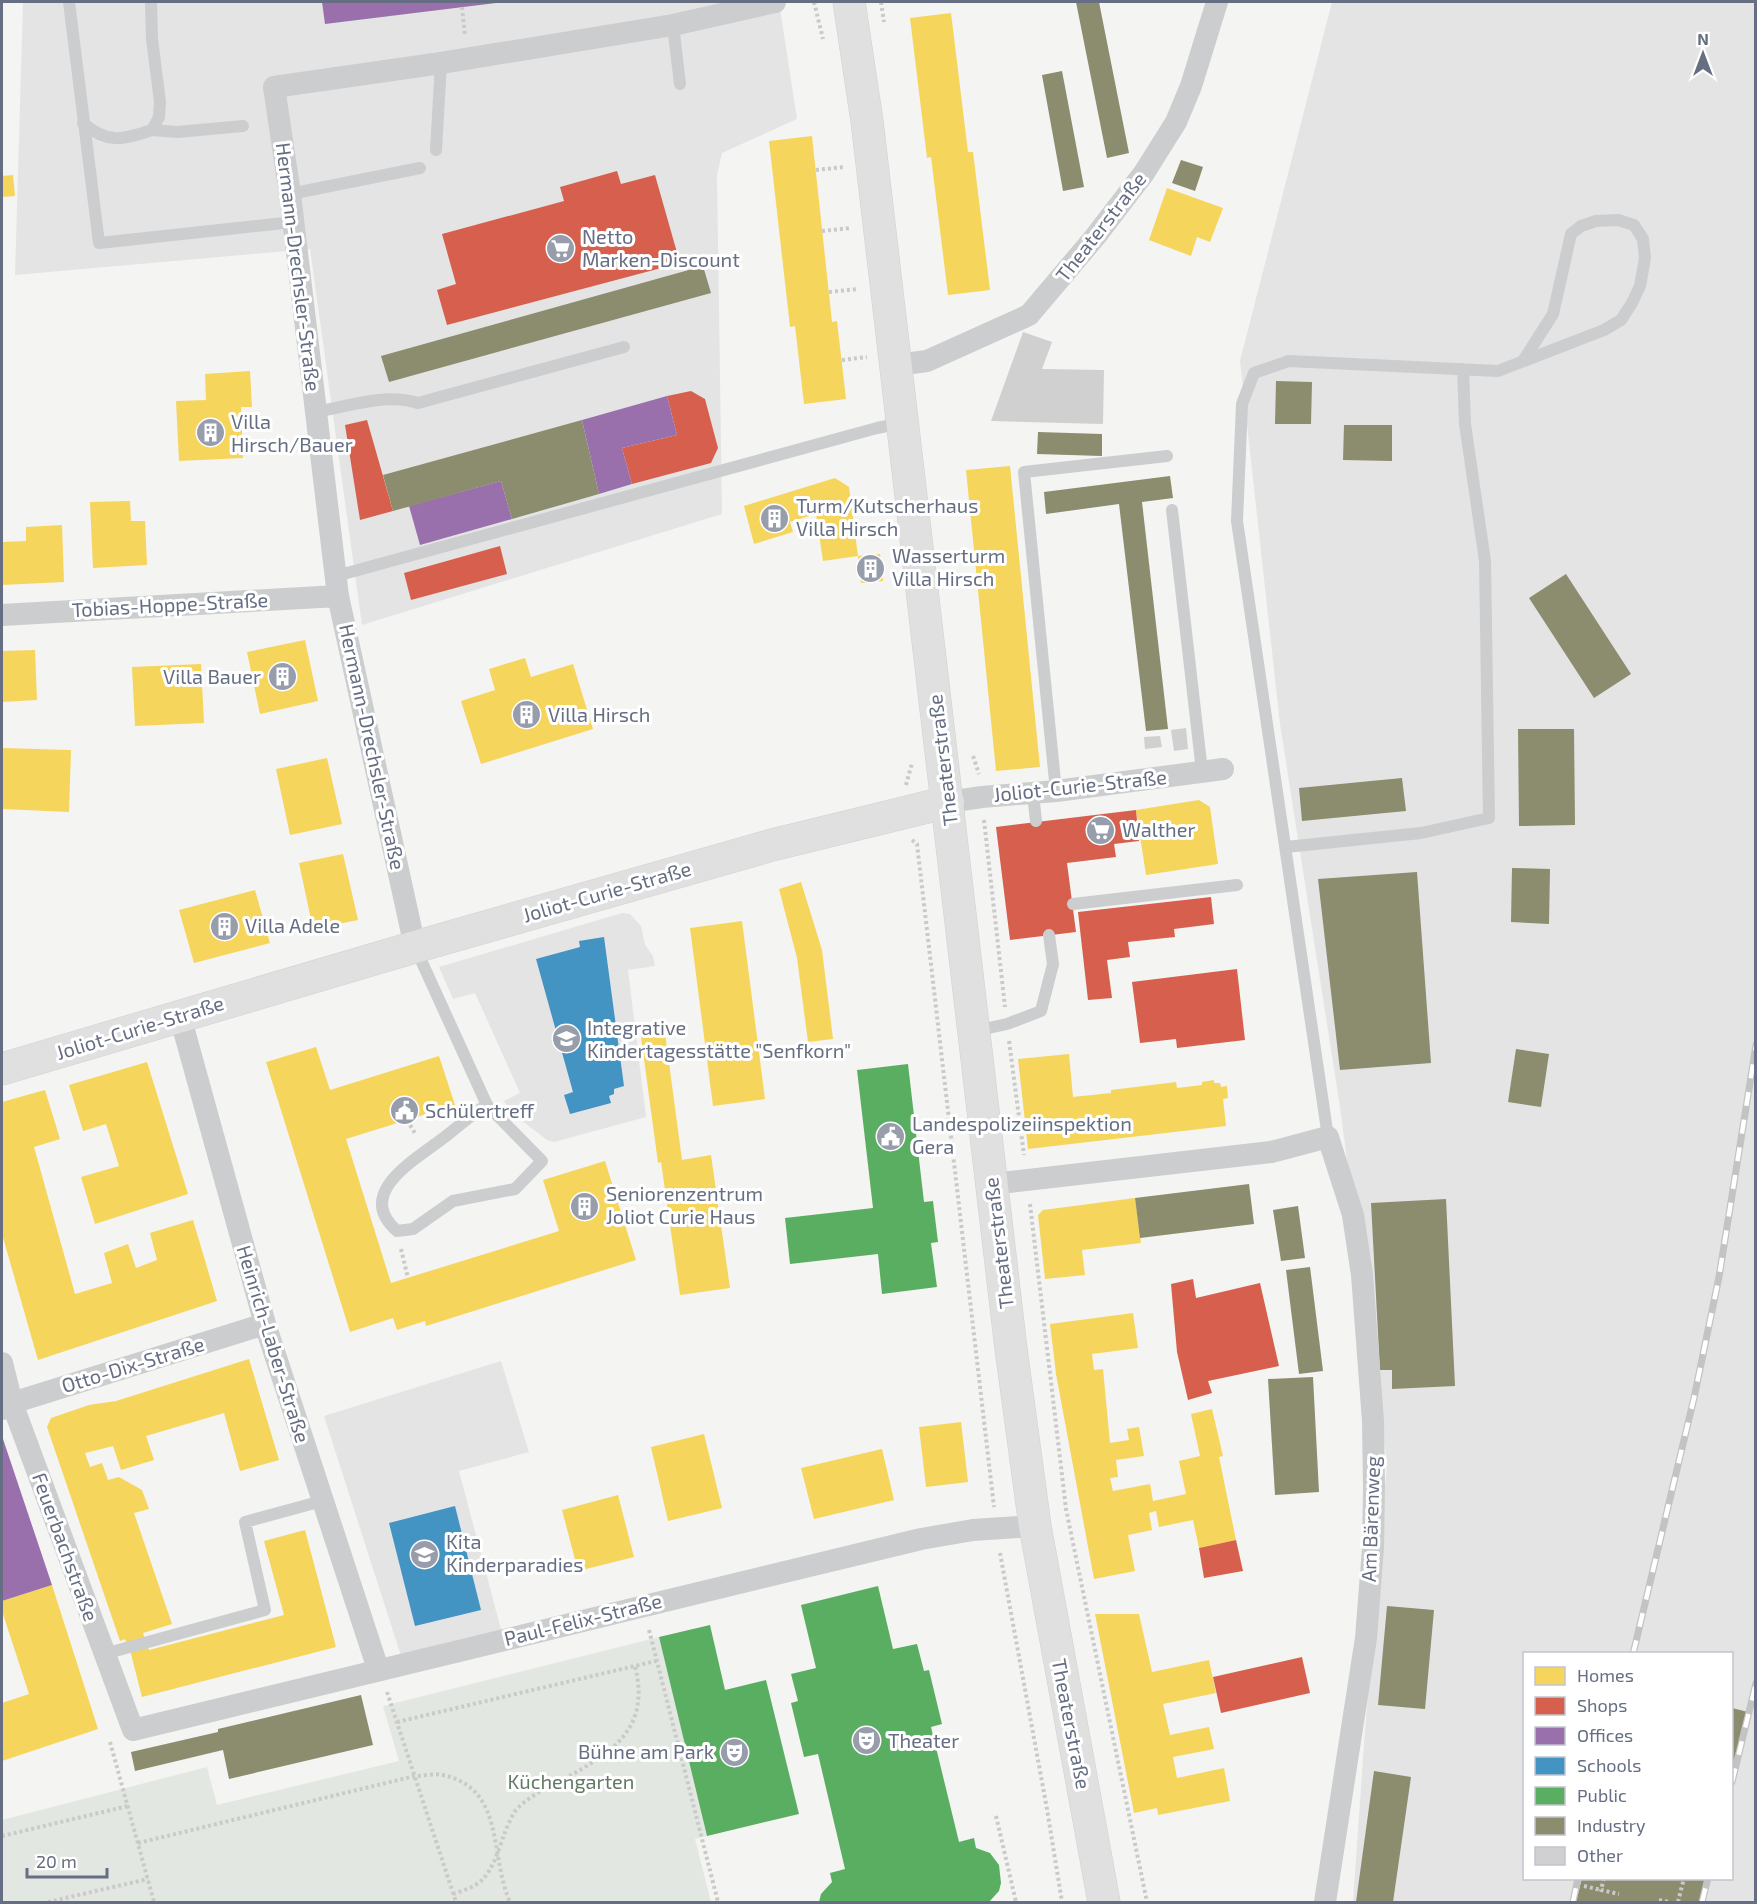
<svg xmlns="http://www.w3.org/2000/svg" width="1757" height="1904" font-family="'Exo 2',sans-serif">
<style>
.built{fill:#e4e4e5;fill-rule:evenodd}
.green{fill:#e3e7e1}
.homes{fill:#f6d55c}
.shops{fill:#d6604d}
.offices{fill:#9970ab}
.schools{fill:#4393c3}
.public{fill:#5aae61}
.industry{fill:#8c8c6e}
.building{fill:#d0d0d1}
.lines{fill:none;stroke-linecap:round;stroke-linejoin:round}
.secondary-casing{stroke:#d1d1d2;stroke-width:33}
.path{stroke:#cacacb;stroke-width:4;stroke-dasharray:3 3;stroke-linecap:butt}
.service{stroke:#cccdce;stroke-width:12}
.minor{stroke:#cccdce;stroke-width:22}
.secondary{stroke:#e0e0e1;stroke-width:32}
.rail-casing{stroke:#c3c3c4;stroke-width:7}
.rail{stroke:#fff;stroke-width:4.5;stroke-dasharray:14;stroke-linecap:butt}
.labels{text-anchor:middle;stroke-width:6;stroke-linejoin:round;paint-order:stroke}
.street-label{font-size:20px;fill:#656e82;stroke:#fff}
.poi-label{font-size:20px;fill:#656e82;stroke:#fff;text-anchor:start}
.park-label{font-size:20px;fill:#647965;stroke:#fff}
</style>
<rect width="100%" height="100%" fill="#f4f4f3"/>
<path class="built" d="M 23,2 L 779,2 L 797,119 L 722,153 L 717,175 L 722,514 L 362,625 L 310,249 L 15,275 Z
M 1332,2 L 1755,2 L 1755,1902 L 1353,1902 L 1364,1744 L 1387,1463 L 1340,1107 L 1280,724 L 1240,361 ZM 1524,1654 L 1732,1654 L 1732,1878 L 1524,1878 Z
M 622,913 L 630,914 L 641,926 L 645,945 L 653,956 L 655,966 L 628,970 L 646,1117 L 554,1142 L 547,1140 L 513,1114 L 504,1101 L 520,1093 L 475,993 L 453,999 L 439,967 Z
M 501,1361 L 529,1452 L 459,1471 L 503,1637 L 402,1659 L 324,1416 Z"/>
<path class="green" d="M 659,1637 L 707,1836 L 695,1839 L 711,1902 L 2,1902 L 2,1820 L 207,1767 L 217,1805 L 399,1761 L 383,1706 Z"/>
<path class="homes" d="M 951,13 L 968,152 L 973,152 L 990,290 L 948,295 L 931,157 L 927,158 L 910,18 Z
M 812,136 L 832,322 L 837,321 L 846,399 L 804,404 L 795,326 L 790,327 L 769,141 Z
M 13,175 L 15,196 L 2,197 L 2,176 Z
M 1167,188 L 1223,208 L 1210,242 L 1197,237 L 1191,256 L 1149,240 Z
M 250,371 L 252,407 L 241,407 L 243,458 L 179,461 L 176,401 L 206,400 L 205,374 Z
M 1010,466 L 1040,767 L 996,771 L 966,470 Z
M 835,478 L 849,487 L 858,556 L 880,554 L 883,581 L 861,583 L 858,556 L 823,561 L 816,514 L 790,522 L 793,532 L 754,544 L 744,506 Z
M 130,501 L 131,521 L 145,521 L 147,565 L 93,568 L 90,502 Z
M 62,525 L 64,582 L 2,585 L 2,542 L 26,541 L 26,527 Z
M 305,640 L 318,701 L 260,714 L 247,652 Z
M 35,650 L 37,700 L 2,702 L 2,651 Z
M 525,658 L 531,677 L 573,664 L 593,729 L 481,764 L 461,701 L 495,690 L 489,669 Z
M 201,664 L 204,723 L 135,726 L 132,667 Z
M 2,748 L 71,750 L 69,812 L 2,809 Z
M 327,758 L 342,824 L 290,835 L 276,769 Z
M 1199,800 L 1210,807 L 1218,864 L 1146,875 L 1136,810 Z
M 343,854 L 358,920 L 313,929 L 299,863 Z
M 801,882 L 822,950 L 833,1039 L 808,1042 L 797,958 L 779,889 Z
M 255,890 L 270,943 L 194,963 L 179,910 Z
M 742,921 L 765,1099 L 713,1106 L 690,928 Z
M 665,1033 L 682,1160 L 711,1155 L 730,1288 L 680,1295 L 661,1162 L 658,1163 L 641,1037 Z
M 316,1047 L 330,1090 L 439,1056 L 455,1105 L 346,1139 L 391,1283 L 559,1231 L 543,1180 L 605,1161 L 636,1260 L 426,1326 L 425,1321 L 397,1330 L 393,1318 L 350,1332 L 266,1062 Z
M 1069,1054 L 1073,1097 L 1111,1093 L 1111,1090 L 1176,1082 L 1177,1088 L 1202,1085 L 1202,1082 L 1214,1080 L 1214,1083 L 1220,1083 L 1221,1087 L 1227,1086 L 1228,1098 L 1223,1099 L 1226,1126 L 1028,1149 L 1018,1059 Z
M 147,1062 L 188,1194 L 95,1224 L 81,1177 L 119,1166 L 106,1124 L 83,1131 L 69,1085 Z
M 45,1090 L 60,1139 L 34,1147 L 75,1294 L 112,1283 L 104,1253 L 128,1244 L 136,1268 L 157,1260 L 150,1233 L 193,1220 L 217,1301 L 38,1360 L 2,1234 L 2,1102 Z
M 1135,1198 L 1141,1243 L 1082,1250 L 1085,1275 L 1045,1279 L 1038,1215 L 1043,1210 Z
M 1133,1313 L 1138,1348 L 1092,1354 L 1094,1370 L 1103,1369 L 1110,1443 L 1129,1440 L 1127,1429 L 1139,1427 L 1144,1456 L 1116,1460 L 1118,1477 L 1110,1478 L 1113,1491 L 1150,1484 L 1153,1501 L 1186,1494 L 1179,1461 L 1200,1456 L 1191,1414 L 1212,1409 L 1223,1456 L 1219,1457 L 1236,1540 L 1199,1548 L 1193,1520 L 1159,1527 L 1156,1511 L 1149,1513 L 1152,1530 L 1128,1535 L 1135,1571 L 1094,1579 L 1056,1374 L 1050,1324 Z
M 249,1359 L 279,1460 L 240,1471 L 224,1413 L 146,1436 L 154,1460 L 121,1470 L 113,1446 L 85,1453 L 90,1467 L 102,1463 L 108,1480 L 119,1477 L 142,1490 L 149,1509 L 134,1513 L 172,1624 L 143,1633 L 149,1650 L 284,1615 L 264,1541 L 305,1530 L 336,1647 L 142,1697 L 131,1654 L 125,1639 L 120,1641 L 47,1427 L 51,1418 L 89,1405 L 116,1401 Z
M 961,1422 L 968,1482 L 926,1487 L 919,1427 Z
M 704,1434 L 722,1508 L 668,1521 L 651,1447 Z
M 882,1449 L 894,1500 L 814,1519 L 801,1468 Z
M 618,1495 L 634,1557 L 578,1571 L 562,1510 Z
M 52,1585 L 98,1729 L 2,1761 L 2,1703 L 29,1694 L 2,1611 L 2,1601 Z
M 1095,1614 L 1139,1614 L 1152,1672 L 1209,1660 L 1216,1693 L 1163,1704 L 1170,1735 L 1209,1727 L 1214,1749 L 1173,1757 L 1177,1778 L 1224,1768 L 1230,1801 L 1158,1815 L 1157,1808 L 1134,1813 Z"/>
<path class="shops" d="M 617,171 L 621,184 L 655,175 L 680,263 L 447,325 L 437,290 L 456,284 L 442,234 L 564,201 L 560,187 Z
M 691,391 L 705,399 L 718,448 L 711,463 L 632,484 L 622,448 L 677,435 L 667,396 Z
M 367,420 L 393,511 L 360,520 L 345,425 Z
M 500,546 L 507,574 L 411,600 L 404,573 Z
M 1136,810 L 1139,841 L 1114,844 L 1116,857 L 1067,863 L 1076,932 L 1010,940 L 996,827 Z
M 1211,897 L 1214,924 L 1174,929 L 1175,937 L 1128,942 L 1130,957 L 1107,960 L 1112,998 L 1088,1000 L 1078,912 Z
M 1237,969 L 1245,1040 L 1177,1048 L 1176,1039 L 1140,1043 L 1132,982 Z
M 1193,1279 L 1196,1298 L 1260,1283 L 1279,1366 L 1208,1381 L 1212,1393 L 1188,1400 L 1177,1352 L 1171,1284 Z
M 1236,1540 L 1243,1571 L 1204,1578 L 1199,1548 Z
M 1302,1657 L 1310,1693 L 1221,1713 L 1213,1677 Z"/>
<path class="offices" d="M 322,2 L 496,2 L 496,3 L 325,24 Z
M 667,396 L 677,435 L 622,448 L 632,484 L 599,494 L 582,420 Z
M 501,481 L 512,519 L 420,545 L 409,506 Z
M 2,1436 L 52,1585 L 2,1601 Z"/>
<path class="schools" d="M 604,937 L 624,1086 L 614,1089 L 614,1094 L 609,1096 L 611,1103 L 570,1114 L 564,1095 L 573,1092 L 536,959 L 580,947 L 579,941 Z
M 455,1506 L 481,1610 L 415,1626 L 389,1523 Z"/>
<path class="public" d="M 908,1064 L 924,1202 L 933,1201 L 938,1242 L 931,1243 L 937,1287 L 882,1294 L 878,1254 L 790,1264 L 785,1218 L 873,1208 L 857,1070 Z
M 878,1586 L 893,1649 L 917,1644 L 924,1671 L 929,1670 L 942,1724 L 931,1727 L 959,1842 L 974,1838 L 976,1848 L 990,1853 L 999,1865 L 1001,1883 L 999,1891 L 989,1902 L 819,1902 L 821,1894 L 832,1882 L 830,1873 L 845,1869 L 818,1754 L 804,1757 L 791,1703 L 798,1701 L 791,1674 L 816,1668 L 801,1605 Z
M 710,1625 L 725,1690 L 766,1680 L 799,1814 L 707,1836 L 659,1637 Z"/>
<path class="industry" d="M 1076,2 L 1099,2 L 1129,153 L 1107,158 Z
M 1062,71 L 1084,187 L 1063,191 L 1042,75 Z
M 1181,160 L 1203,167 L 1195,191 L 1172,183 Z
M 703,266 L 711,293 L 389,382 L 381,356 Z
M 1276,381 L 1312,382 L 1311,424 L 1275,424 Z
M 582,420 L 599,494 L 512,519 L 501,481 L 393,511 L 383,475 Z
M 1344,425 L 1392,425 L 1392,461 L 1343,460 Z
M 1038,432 L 1102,434 L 1102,456 L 1037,454 Z
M 1170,476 L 1173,498 L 1142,502 L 1168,729 L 1146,731 L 1119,504 L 1046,514 L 1044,492 Z
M 1566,574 L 1631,674 L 1594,698 L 1529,598 Z
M 1518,729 L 1574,729 L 1575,825 L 1519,826 Z
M 1402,778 L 1406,811 L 1302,821 L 1299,788 Z
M 1512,868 L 1550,869 L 1549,924 L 1511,922 Z
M 1417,872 L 1431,1063 L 1340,1070 L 1318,879 Z
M 1516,1049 L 1549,1054 L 1541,1107 L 1508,1102 Z
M 1249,1184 L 1254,1224 L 1140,1238 L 1135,1198 Z
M 1446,1199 L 1455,1386 L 1392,1389 L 1392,1370 L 1380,1370 L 1371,1203 Z
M 1298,1206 L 1305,1258 L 1281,1261 L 1273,1210 Z
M 1310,1267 L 1323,1371 L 1299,1374 L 1286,1270 Z
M 1313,1377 L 1319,1492 L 1275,1495 L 1268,1379 Z
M 1387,1606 L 1434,1610 L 1425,1709 L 1378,1705 Z
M 361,1695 L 373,1745 L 229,1779 L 223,1750 L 135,1771 L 131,1752 L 218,1732 L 218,1729 Z
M 1732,1708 L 1748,1712 L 1732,1775 Z
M 1374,1771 L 1411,1777 L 1393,1902 L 1356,1902 Z
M 1582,1878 L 1707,1878 L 1701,1902 L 1576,1902 Z"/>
<path class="building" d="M 1023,332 L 1052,342 L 1042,369 L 1104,370 L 1103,424 L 991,421 Z
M 1186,728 L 1188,749 L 1174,751 L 1171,730 Z
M 1160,736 L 1162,747 L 1145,749 L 1144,737 Z"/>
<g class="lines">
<defs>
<path id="secondary" d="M 849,2 L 867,121 L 1011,1349 L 1035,1526 L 1104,1902
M 2,1069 L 415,947 L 772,845 L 948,802"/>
</defs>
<use href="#secondary" class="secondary-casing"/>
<path class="path" d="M 814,2 L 823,39
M 881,2 L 884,22
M 462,7 L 465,36
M 816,170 L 844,167
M 822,231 L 851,228
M 829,292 L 858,289
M 842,360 L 867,357
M 973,756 L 979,774
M 906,785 L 912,763
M 984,820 L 1005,1007
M 912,840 L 917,844 L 994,1507
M 1009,1041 L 1024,1155
M 407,1120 L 416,1135
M 1030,1204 L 1066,1509 L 1147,1902
M 401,1249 L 408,1278
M 1000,1553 L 1047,1809 L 1062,1902
M 649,1630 L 718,1902
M 387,1692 L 456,1902
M 397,1722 L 656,1661
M 110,1742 L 154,1902
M 996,1816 L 1016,1902
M 2,1836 L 128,1806
M 138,1843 L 415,1776 C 424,1776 435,1773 443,1775 C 506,1789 489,1856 510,1902
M 1604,1878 L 1601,1890 L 1619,1894
M 1584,1886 L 1601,1890
M 453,1894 C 462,1891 475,1887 482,1880 C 493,1869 499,1849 504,1835 C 507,1827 511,1817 516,1810 C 529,1796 545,1789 562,1780 C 612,1753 651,1729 635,1666
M 1659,1900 L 1669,1902
M 48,1902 L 148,1879
M 1678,1902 L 1684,1878"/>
<path class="service" d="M 69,2 L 99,243 L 293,222
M 673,25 L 680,84
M 83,123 C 107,144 123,140 152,130 L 159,117 L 160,102 L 152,39 L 151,2
M 152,130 L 177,132 L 243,126
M 436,150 L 441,63
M 290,194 L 420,168
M 316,412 C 349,406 385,393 418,403 L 624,347
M 1172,510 L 1202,771
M 336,576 L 877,428 L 902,423
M 1056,791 L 1024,472 L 1167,456
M 1033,794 L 1036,821
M 1286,847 L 1421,833 L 1489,818 L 1485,561 L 1465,424 L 1463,369
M 1073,904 L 1237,885
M 415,947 L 487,1105 L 542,1161 L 515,1189 L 453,1201 L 413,1229 L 397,1231 C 354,1193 415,1160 442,1139 C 457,1128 470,1115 487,1105
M 975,1031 L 1007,1024 L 1041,1011 L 1053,964 L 1049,935
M 1328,1137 L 1237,521 L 1242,404 L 1254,373 L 1289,361 L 1498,371 L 1604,330 L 1621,320 L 1632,303 L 1640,286 L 1645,258 L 1643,239 L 1634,225 L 1618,220 L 1596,221 L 1581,226 L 1571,234 L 1553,314 L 1523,361
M 104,1654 L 265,1610 L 245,1522 L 322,1501"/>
<path class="minor" d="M 897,365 L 927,361 L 1029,315 L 1095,237 L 1144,173 L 1176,122 L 1191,86 L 1217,2
M 2,615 L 338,596
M 948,802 L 982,797 L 1056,791 L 1223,769
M 415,947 L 338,596 L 290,194 L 274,87 L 441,63 L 673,25 L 775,2
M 180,1016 L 265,1324 L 378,1669
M 992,1184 L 1271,1152 L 1328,1137 L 1353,1215 L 1362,1275 L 1373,1421 L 1374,1487 L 1373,1548 L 1366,1638 L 1325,1902
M 2,1363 L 12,1403 L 133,1730 L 921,1539 L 973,1530 L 1035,1526
M 2,1409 L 12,1403 L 265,1324"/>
<use href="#secondary" class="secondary"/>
<defs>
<path id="rail" d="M 1633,1654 L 1694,1398 L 1719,1277 L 1756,1045
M 1732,1782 L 1756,1683
M 1573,1902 L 1578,1878
M 1702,1902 L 1708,1878"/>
</defs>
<use href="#rail" class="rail-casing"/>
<use href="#rail" class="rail"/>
</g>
<defs>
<symbol id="supermarket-disc" viewBox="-11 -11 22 22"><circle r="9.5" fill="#979daa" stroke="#fff"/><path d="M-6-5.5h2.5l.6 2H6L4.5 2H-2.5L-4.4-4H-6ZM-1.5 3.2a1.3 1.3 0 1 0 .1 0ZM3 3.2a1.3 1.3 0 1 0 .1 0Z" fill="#fff"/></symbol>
<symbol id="building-disc" viewBox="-11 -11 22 22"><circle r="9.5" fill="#979daa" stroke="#fff"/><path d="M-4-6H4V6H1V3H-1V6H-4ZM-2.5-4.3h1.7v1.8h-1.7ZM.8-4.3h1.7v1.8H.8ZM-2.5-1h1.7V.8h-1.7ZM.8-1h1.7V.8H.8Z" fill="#fff"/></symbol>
<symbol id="school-disc" viewBox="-11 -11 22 22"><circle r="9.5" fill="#979daa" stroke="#fff"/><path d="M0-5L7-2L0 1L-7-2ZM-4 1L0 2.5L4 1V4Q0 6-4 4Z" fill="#fff"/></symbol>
<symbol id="civic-disc" viewBox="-11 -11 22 22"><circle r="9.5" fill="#979daa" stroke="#fff"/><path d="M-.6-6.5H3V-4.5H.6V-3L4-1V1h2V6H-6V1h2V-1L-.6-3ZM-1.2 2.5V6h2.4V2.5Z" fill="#fff"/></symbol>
<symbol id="theatre-disc" viewBox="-11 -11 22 22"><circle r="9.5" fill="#979daa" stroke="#fff"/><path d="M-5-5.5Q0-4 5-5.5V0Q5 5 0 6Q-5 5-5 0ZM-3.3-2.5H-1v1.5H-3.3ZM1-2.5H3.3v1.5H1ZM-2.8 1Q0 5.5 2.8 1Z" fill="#fff"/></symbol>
</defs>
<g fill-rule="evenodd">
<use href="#supermarket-disc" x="544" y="232" width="33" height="33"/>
<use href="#building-disc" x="194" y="416" width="33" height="33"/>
<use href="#building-disc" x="758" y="502" width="33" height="33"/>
<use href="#building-disc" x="854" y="552" width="33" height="33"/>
<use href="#building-disc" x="266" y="660" width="33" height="33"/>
<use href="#building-disc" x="510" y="698" width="33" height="33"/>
<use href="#supermarket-disc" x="1084" y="814" width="33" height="33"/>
<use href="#building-disc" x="208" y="910" width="33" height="33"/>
<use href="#school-disc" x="550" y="1022" width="33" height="33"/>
<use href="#civic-disc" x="388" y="1094" width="33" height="33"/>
<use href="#civic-disc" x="874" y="1120" width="33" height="33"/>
<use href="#building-disc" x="568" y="1190" width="33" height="33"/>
<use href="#school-disc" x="408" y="1538" width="33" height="33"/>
<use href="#theatre-disc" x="850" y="1724" width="33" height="33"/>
<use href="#theatre-disc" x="718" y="1736" width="33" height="33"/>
</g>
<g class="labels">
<g class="street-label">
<text transform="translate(1101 227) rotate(-52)" y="7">Theaterstraße</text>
<text transform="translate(298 267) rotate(83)" y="7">Hermann-Drechsler-Straße</text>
<text transform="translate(170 605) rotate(-3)" y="7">Tobias-Hoppe-Straße</text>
<text transform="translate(372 747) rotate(78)" y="7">Hermann-Drechsler-Straße</text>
<text transform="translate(943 760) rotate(-97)" y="7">Theaterstraße</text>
<text transform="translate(1080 786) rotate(-6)" y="7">Joliot-Curie-Straße</text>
<text transform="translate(607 892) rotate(-16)" y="7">Joliot-Curie-Straße</text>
<text transform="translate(140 1028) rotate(-17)" y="7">Joliot-Curie-Straße</text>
<text transform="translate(999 1243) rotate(-97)" y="7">Theaterstraße</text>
<text transform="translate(273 1344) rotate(73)" y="7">Heinrich-Laber-Straße</text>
<text transform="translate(133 1365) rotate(-17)" y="7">Otto-Dix-Straße</text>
<text transform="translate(1371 1519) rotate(-88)" y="7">Am Bärenweg</text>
<text transform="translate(65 1547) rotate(70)" y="7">Feuerbachstraße</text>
<text transform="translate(583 1620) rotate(-14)" y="7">Paul-Felix-Straße</text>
<text transform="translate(1071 1724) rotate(79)" y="7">Theaterstraße</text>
</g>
<g class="poi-label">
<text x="582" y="244">Netto<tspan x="582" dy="23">Marken-Discount</tspan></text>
<text x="231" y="429">Villa<tspan x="231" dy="23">Hirsch/Bauer</tspan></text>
<text x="796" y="513">Turm/Kutscherhaus<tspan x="796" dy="23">Villa Hirsch</tspan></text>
<text x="892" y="563">Wasserturm<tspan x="892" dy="23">Villa Hirsch</tspan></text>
<text x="261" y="684" text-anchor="end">Villa Bauer</text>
<text x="548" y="722">Villa Hirsch</text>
<text x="1122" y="837">Walther</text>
<text x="245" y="933">Villa Adele</text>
<text x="587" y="1035">Integrative<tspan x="587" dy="23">Kindertagesstätte "Senfkorn"</tspan></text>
<text x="425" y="1118">Schülertreff</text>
<text x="912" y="1131">Landespolizeiinspektion<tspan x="912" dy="23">Gera</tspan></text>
<text x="606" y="1201">Seniorenzentrum<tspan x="606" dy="23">Joliot Curie Haus</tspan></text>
<text x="446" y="1549">Kita<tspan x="446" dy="23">Kinderparadies</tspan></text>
<text x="888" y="1748">Theater</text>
<text x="714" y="1759" text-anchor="end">Bühne am Park</text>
</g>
<g class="park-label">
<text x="571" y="1789">Küchengarten</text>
</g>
</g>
<rect width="1757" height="1904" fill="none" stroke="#656e82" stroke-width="6"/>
<rect x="1523" y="1652" width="210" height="228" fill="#ffffff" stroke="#c1c5cd" stroke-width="1.5"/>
<rect x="1535" y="1667" width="30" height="18" fill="#f6d55c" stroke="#c1c5cd" stroke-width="1.5"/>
<text x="1577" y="1682" font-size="18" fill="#656e82">Homes</text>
<rect x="1535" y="1697" width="30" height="18" fill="#d6604d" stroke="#c1c5cd" stroke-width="1.5"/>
<text x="1577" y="1712" font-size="18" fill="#656e82">Shops</text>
<rect x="1535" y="1727" width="30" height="18" fill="#9970ab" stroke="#c1c5cd" stroke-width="1.5"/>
<text x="1577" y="1742" font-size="18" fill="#656e82">Offices</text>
<rect x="1535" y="1757" width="30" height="18" fill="#4393c3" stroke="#c1c5cd" stroke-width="1.5"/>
<text x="1577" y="1772" font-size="18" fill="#656e82">Schools</text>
<rect x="1535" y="1787" width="30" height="18" fill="#5aae61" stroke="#c1c5cd" stroke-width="1.5"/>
<text x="1577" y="1802" font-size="18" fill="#656e82">Public</text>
<rect x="1535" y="1817" width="30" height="18" fill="#8c8c6e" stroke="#c1c5cd" stroke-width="1.5"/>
<text x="1577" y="1832" font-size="18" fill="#656e82">Industry</text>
<rect x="1535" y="1847" width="30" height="18" fill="#d0d0d1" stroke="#c1c5cd" stroke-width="1.5"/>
<text x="1577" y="1862" font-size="18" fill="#656e82">Other</text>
<g transform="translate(1703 54)" stroke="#ffffff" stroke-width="4.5" paint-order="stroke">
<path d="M0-4.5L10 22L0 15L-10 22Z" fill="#656e82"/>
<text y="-9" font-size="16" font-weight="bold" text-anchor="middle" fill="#656e82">N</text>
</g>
<path d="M27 1868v9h80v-9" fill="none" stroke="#656e82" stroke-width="3"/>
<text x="36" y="1868" font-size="18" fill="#656e82" stroke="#ffffff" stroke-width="4.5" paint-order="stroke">20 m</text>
</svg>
